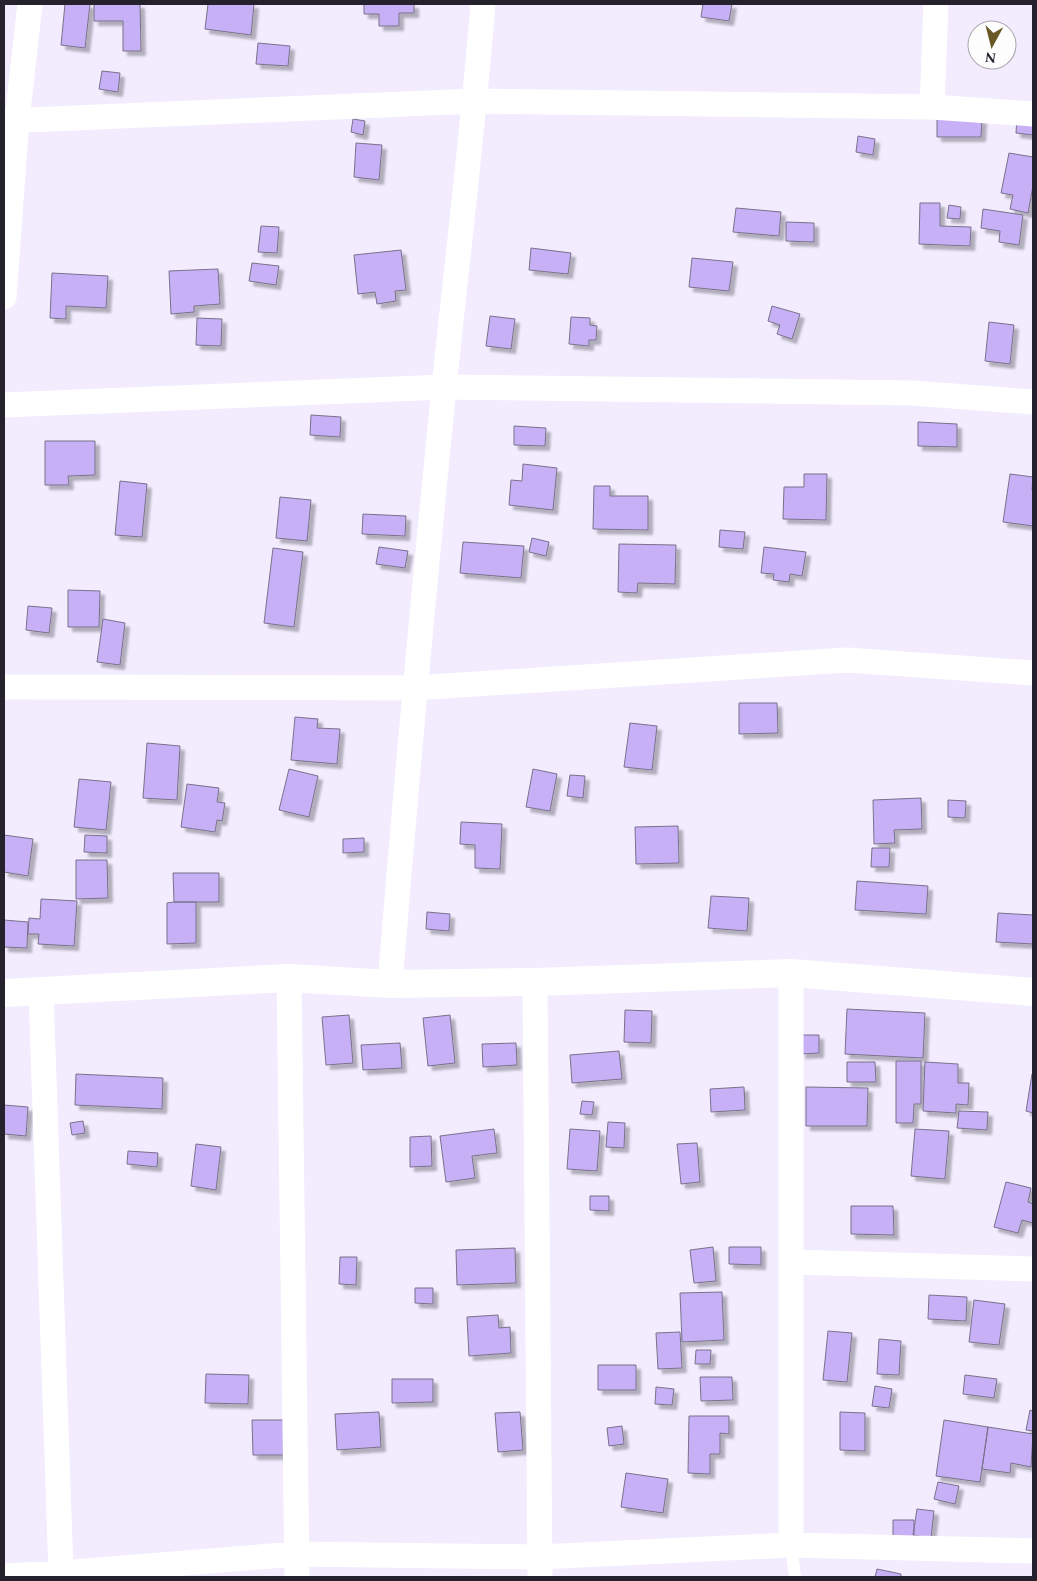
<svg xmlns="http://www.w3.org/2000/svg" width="1037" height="1581" font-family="Spectral,serif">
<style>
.building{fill:#c7b0f5;stroke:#79718b;filter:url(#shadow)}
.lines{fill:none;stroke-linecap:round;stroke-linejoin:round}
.service{stroke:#fff;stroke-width:12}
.minor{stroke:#fff;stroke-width:25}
.secondary{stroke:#fff;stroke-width:28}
</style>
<defs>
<filter id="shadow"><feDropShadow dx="4.5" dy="4.5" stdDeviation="1" flood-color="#0004"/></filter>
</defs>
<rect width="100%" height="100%" fill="#f2ecfe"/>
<path class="building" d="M 65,4 L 90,4 L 85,48 L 61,45 Z
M 94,4 L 140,4 L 141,51 L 123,51 L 123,21 L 94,21 Z
M 208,4 L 254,4 L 251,35 L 205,29 Z
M 364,4 L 414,4 L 414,13 L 399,13 L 399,26 L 379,26 L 379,14 L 364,14 Z
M 703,4 L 732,4 L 729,21 L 701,17 Z
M 258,43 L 290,46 L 288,66 L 256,64 Z
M 102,71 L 120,73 L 118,92 L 99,89 Z
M 1017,117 L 1033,119 L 1033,135 L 1016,133 Z
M 937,118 L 982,119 L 981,137 L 937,137 Z
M 353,119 L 365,121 L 363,135 L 351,132 Z
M 858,136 L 875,139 L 873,155 L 856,152 Z
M 356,143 L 382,145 L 379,180 L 354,177 Z
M 1009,153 L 1033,157 L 1033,186 L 1028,213 L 1010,209 L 1013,195 L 1001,193 Z
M 920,203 L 940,203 L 940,226 L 971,227 L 970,246 L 919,244 Z
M 949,205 L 961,207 L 960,219 L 947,218 Z
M 736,208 L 781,212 L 779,236 L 733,232 Z
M 983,209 L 1023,215 L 1019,245 L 999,242 L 1000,231 L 981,228 Z
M 786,222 L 814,223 L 814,242 L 786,241 Z
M 261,226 L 279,227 L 277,253 L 258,252 Z
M 531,248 L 571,253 L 568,274 L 529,270 Z
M 401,250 L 406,290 L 395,291 L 396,301 L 377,304 L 375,292 L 358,294 L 354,255 Z
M 692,258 L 733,262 L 729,291 L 689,287 Z
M 252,263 L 279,266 L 276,285 L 249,281 Z
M 218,269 L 220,304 L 194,306 L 194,312 L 171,314 L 169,271 Z
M 52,273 L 108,276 L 106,308 L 66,306 L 66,319 L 50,318 Z
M 772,306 L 800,314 L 792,339 L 777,334 L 780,325 L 768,321 Z
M 490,316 L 515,319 L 511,349 L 486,346 Z
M 571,317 L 590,318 L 590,325 L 597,326 L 596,340 L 589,340 L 589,346 L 569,344 Z
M 197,318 L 222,319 L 221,346 L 196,345 Z
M 989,322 L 1014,325 L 1010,364 L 985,361 Z
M 311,415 L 341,417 L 340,437 L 310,435 Z
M 918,422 L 957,424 L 957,447 L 918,446 Z
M 514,426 L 546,428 L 545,446 L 514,445 Z
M 45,441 L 95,441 L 95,475 L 68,476 L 69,485 L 45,485 Z
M 523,464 L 557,468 L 553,510 L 509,505 L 511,480 L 522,481 Z
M 804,474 L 827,474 L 826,520 L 783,519 L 784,487 L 804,487 Z
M 1010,474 L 1033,477 L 1032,490 L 1033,490 L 1033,526 L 1003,522 Z
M 120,481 L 147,484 L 142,537 L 115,535 Z
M 594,486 L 610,486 L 610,496 L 648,496 L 648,530 L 593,529 Z
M 280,497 L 311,500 L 307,541 L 276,538 Z
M 363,514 L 406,516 L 405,536 L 362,534 Z
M 720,530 L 745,532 L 743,549 L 719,547 Z
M 532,538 L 549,542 L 546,556 L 529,552 Z
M 463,542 L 524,546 L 521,578 L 460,573 Z
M 619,544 L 676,545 L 675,584 L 638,583 L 637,593 L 618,592 Z
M 379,547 L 408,551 L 405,568 L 376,564 Z
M 764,547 L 806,552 L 802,576 L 790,574 L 789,582 L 773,580 L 774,574 L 761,573 Z
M 273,548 L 303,552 L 294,627 L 264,623 Z
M 68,590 L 100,591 L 99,627 L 68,627 Z
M 28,606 L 52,608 L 49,633 L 26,630 Z
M 103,619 L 125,623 L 120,665 L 97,662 Z
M 739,703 L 777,703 L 778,733 L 739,734 Z
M 295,717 L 318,719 L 317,728 L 340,729 L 337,764 L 291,760 Z
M 630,723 L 657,726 L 652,770 L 624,767 Z
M 147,743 L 180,746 L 177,800 L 143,798 Z
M 289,769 L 318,776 L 309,817 L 279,810 Z
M 533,769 L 557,774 L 550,811 L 526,807 Z
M 570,775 L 585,776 L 583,798 L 567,796 Z
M 79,779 L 111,782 L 106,830 L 74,827 Z
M 187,784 L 219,788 L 217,802 L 225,803 L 222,821 L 217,820 L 215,832 L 181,827 Z
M 921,798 L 922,829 L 894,830 L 895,843 L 874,844 L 873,800 Z
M 948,800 L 966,801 L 965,818 L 948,817 Z
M 461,822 L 502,824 L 500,869 L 475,868 L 475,845 L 460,844 Z
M 678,826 L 679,863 L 636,864 L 635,827 Z
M 4,835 L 33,839 L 28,876 L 4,872 Z
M 85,835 L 107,836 L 107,853 L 84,852 Z
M 364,838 L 364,852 L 343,853 L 343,839 Z
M 872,848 L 890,848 L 889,867 L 871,867 Z
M 76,860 L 107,860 L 108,898 L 76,899 Z
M 173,873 L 219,873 L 219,902 L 174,902 Z
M 857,881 L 928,886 L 926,914 L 855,910 Z
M 711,896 L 749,898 L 747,931 L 708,928 Z
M 41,899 L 77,901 L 74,946 L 38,944 L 39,934 L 28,934 L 29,918 L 40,919 Z
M 174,902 L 196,902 L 196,943 L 167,944 L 167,903 Z
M 427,912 L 450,914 L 449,931 L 426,929 Z
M 998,913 L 1033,915 L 1033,944 L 996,942 Z
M 4,920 L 28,922 L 27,948 L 4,947 Z
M 847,1009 L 925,1013 L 923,1058 L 845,1054 Z
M 625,1010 L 652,1011 L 651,1043 L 624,1042 Z
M 349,1015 L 353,1063 L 326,1065 L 322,1017 Z
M 450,1015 L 455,1063 L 428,1066 L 423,1018 Z
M 802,1035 L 819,1035 L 819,1053 L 801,1054 Z
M 400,1043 L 402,1068 L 363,1070 L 361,1045 Z
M 516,1043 L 517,1065 L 483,1067 L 482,1044 Z
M 619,1051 L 622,1079 L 572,1083 L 570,1055 Z
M 896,1061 L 921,1061 L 921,1104 L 914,1104 L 913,1123 L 896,1123 Z
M 847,1062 L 875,1062 L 876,1082 L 847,1082 Z
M 925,1062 L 958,1064 L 958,1083 L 969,1083 L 968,1105 L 956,1104 L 956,1113 L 923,1111 Z
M 76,1074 L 163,1078 L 162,1109 L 75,1105 Z
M 1032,1074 L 1033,1074 L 1033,1113 L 1026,1111 Z
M 744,1087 L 745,1110 L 711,1112 L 710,1089 Z
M 806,1087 L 868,1088 L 867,1126 L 806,1126 Z
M 582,1101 L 594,1102 L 592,1115 L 580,1114 Z
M 4,1105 L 28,1107 L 26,1136 L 4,1134 Z
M 959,1111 L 988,1112 L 987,1130 L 957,1128 Z
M 83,1121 L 85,1133 L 72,1135 L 70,1123 Z
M 608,1122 L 625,1123 L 624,1148 L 606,1147 Z
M 494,1129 L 497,1153 L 472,1156 L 475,1178 L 446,1182 L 440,1136 Z
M 570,1129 L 600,1131 L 597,1171 L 567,1169 Z
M 915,1129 L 949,1131 L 945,1179 L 911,1176 Z
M 431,1136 L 432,1166 L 410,1167 L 410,1137 Z
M 697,1143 L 700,1182 L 681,1184 L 677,1144 Z
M 196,1144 L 221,1147 L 216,1190 L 191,1186 Z
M 128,1151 L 158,1153 L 157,1167 L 127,1164 Z
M 1006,1182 L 1031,1188 L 1028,1202 L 1033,1204 L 1033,1223 L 1022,1220 L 1018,1233 L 994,1227 Z
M 590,1196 L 609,1196 L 609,1211 L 590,1210 Z
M 851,1206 L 893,1206 L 894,1235 L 851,1234 Z
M 713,1247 L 716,1281 L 694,1283 L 690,1250 Z
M 729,1247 L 761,1247 L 761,1265 L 729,1264 Z
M 515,1248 L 516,1283 L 457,1285 L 456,1250 Z
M 340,1257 L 357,1257 L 356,1285 L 339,1284 Z
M 415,1288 L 433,1288 L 433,1304 L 415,1303 Z
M 722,1292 L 724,1340 L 682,1342 L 680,1293 Z
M 929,1295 L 967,1297 L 966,1321 L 928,1319 Z
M 974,1300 L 1005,1304 L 999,1345 L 969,1342 Z
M 498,1315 L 499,1328 L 510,1327 L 511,1353 L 469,1356 L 467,1317 Z
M 828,1331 L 852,1333 L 847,1382 L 823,1380 Z
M 680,1332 L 682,1368 L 658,1369 L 656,1333 Z
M 879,1339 L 901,1341 L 899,1375 L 877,1374 Z
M 696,1350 L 711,1350 L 710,1364 L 695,1364 Z
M 598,1365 L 636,1365 L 636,1390 L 598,1390 Z
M 206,1374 L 249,1375 L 248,1404 L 205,1403 Z
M 965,1375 L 997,1379 L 994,1398 L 963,1394 Z
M 700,1377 L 732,1377 L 733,1400 L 701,1401 Z
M 392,1379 L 433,1379 L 433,1402 L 392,1403 Z
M 875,1386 L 892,1389 L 889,1408 L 872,1406 Z
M 656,1387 L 674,1389 L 672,1405 L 655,1404 Z
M 1030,1410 L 1033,1411 L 1033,1431 L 1026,1430 Z
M 379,1412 L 381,1447 L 337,1450 L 335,1414 Z
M 520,1412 L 523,1450 L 498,1452 L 495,1413 Z
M 840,1412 L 865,1413 L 865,1451 L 840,1450 Z
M 689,1416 L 729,1416 L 729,1434 L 720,1433 L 720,1454 L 710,1454 L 710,1474 L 688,1473 Z
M 252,1420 L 299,1420 L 300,1455 L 253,1455 Z
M 944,1420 L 988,1427 L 980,1482 L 936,1476 Z
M 622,1426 L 624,1444 L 609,1446 L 607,1428 Z
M 988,1427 L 1033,1434 L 1031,1467 L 1011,1463 L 1010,1473 L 982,1469 Z
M 626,1473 L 668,1479 L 663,1513 L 621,1507 Z
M 938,1482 L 959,1486 L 955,1504 L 934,1499 Z
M 917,1509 L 934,1511 L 931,1538 L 913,1535 Z
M 893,1520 L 914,1520 L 914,1537 L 893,1537 Z
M 877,1569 L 901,1574 L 901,1577 L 875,1577 Z"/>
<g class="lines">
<path class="service" d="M 791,1545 L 795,1577"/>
<path class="minor" d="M 932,107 L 936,4
M 4,121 L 475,101 L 932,107 L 1033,114
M 4,297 L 17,120 L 30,4
M 4,405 L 444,387 L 912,393 L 1033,402
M 4,687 L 414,688 L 847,660 L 1033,673
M 791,973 L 791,1545
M 289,978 L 297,1577
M 535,982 L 540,1577
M 390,984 C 406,785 424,586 444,388 C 457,260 473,132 483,4
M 41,992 L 61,1573
M 791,1262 L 1033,1269
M 4,1576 L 61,1573 L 296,1554 L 539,1557 L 791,1545 L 1033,1551"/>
<path class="secondary" d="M 4,993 L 289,978 L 390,984 L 535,982 L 791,973 L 1033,992"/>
</g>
<rect width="1037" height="1581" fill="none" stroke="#25222d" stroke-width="10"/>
<g transform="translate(992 45) rotate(187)"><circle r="24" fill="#fdfdfd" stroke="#a7a5aa"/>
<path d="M0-4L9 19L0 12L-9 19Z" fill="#695725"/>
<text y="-8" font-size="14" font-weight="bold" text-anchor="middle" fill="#25222d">N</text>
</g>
</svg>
